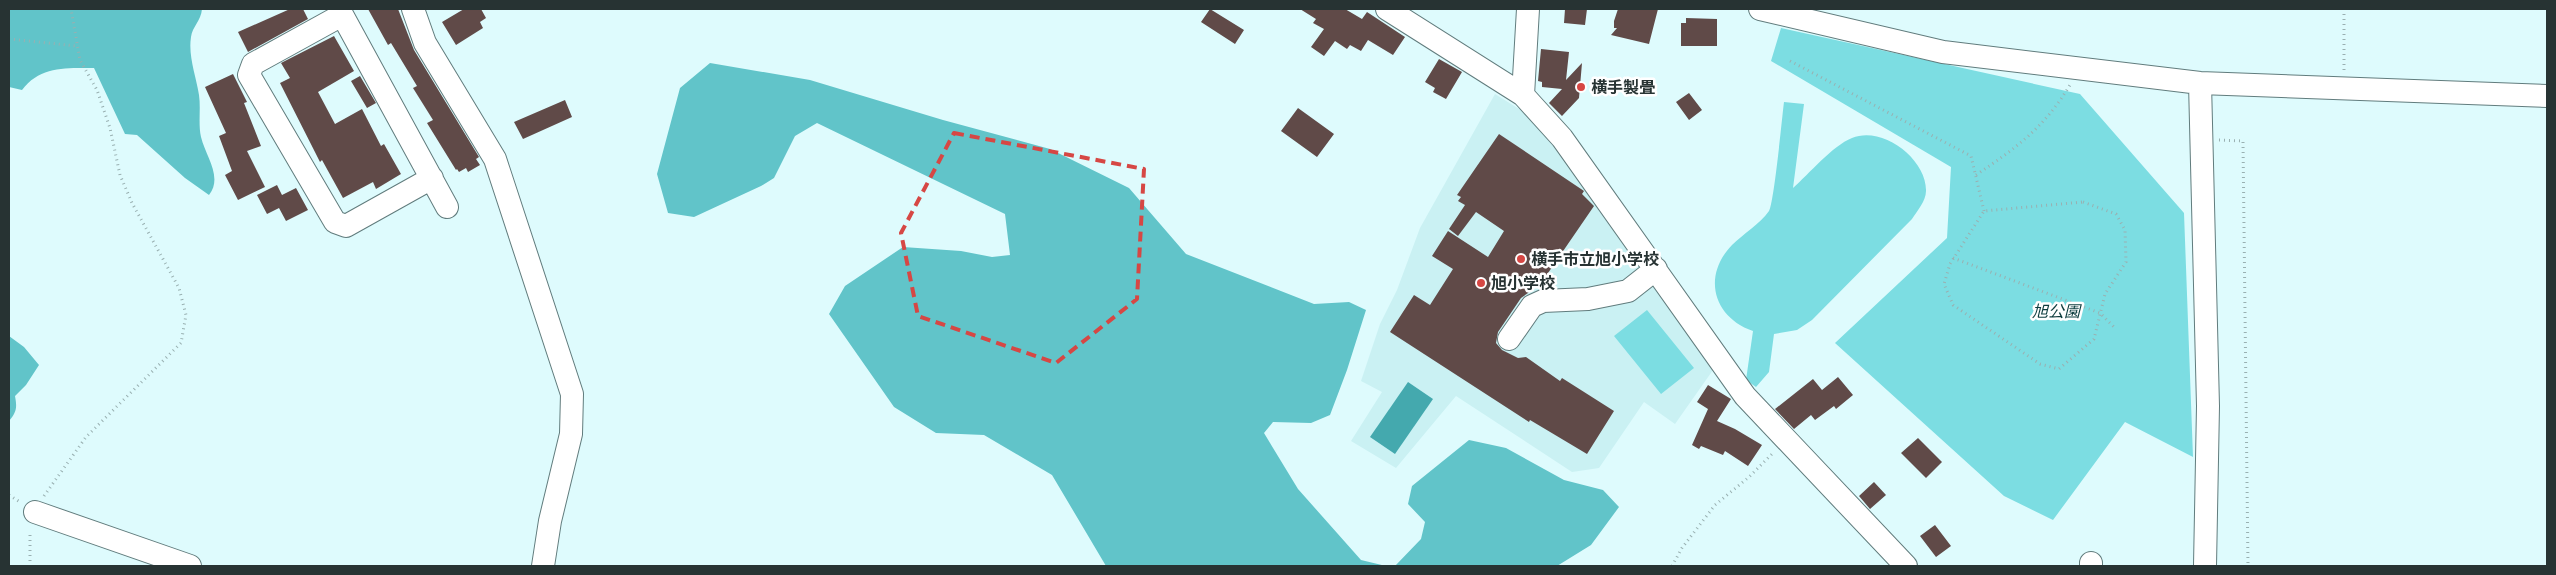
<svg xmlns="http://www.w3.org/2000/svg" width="2556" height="575" font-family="'PT Serif','Noto Sans JP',serif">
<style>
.built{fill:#caf1f3}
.green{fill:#7cdde2}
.forest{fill:#61c4c9}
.water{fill:#44a9ae}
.building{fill:#604a48}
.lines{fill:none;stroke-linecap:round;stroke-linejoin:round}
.minor-casing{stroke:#617c7d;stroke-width:24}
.path{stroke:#99b0b1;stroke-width:3;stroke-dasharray:1 4;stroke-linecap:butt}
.minor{stroke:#fff;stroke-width:22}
.marked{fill:none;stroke:#d64744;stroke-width:4;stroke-dasharray:10 6;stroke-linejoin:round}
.poi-dot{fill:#d64744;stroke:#fff;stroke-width:2}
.labels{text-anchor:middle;stroke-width:5;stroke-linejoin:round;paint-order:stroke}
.poi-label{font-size:16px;font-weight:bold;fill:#273333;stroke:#fff;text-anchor:start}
.park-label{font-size:16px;font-style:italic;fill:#0b3b3d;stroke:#fff}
</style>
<rect width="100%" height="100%" fill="#defbfd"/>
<path class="built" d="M 1495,94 L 1532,117 L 1713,370 L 1675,424 L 1644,402 L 1599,468 L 1572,472 L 1456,396 L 1396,468 L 1351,441 L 1382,392 L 1361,381 L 1380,324 L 1397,290 L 1420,228 Z"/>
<path class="green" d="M 1781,28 L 2080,94 L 2184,213 L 2193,457 L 2125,422 L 2053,520 L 2004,496 L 1835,343 L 1947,238 L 1951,167 L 1771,61 Z
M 1784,102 L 1804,104 L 1793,188 C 1809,174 1832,146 1852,138 C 1882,125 1927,159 1926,191 C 1926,201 1917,211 1912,219 L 1812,320 L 1797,330 L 1774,334 L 1769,372 L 1756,387 L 1746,380 L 1753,331 C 1713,317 1702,276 1732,245 C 1743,234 1760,224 1769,211 C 1774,203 1782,118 1784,102 Z
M 1647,310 L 1694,368 L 1661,394 L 1614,336 Z"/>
<path class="forest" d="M 9,9 L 202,9 C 201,21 192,27 191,37 C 188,56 196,76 199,95 C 201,109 198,123 201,137 C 206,157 223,177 209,195 L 185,178 L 137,135 L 125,134 L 94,68 C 66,68 40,66 22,90 L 9,87 Z
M 710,63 L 810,80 L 943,120 L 1050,149 L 1129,188 L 1186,254 L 1314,304 L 1349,302 L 1366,310 L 1347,370 L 1330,415 L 1311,423 L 1273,422 L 1264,433 L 1298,489 L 1361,560 L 1386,566 L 1106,566 L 1052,475 L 984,435 L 936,433 L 894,407 L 829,314 L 845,286 L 903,247 L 961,251 L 992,257 L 1010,255 L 1005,214 L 817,123 L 795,136 L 774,178 L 761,186 L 694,217 L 668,213 L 657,174 L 680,88 Z
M 9,336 L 24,347 L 39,365 L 26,385 L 15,396 C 17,407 17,412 9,421 Z
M 1469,440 L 1506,448 L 1564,480 L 1603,490 L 1619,507 L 1591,545 L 1557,566 L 1395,566 L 1421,539 L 1425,522 L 1408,504 L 1412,486 Z"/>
<path class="water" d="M 1408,382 L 1433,399 L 1395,454 L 1370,437 Z"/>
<path class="building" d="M 290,9 L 303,9 L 308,19 L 248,52 L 238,32 Z
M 368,9 L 398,9 L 414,50 L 479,157 L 476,159 L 480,165 L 468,172 L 466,168 L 459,172 L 457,169 L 456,170 L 427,123 L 433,120 L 413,88 L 417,86 L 391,43 L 388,45 Z
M 464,9 L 481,9 L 486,18 L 480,22 L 483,28 L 456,45 L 442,22 Z
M 1210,9 L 1244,30 L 1235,44 L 1201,22 Z
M 1300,9 L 1345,9 L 1362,19 L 1367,12 L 1405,37 L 1393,55 L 1368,40 L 1361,51 L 1350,45 L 1347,49 L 1335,41 L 1324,56 L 1311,47 L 1324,29 L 1313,23 L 1316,19 Z
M 1565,9 L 1587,9 L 1585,25 L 1564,23 Z
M 1618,9 L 1658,9 L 1649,44 L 1611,35 L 1617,28 L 1614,28 L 1614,21 Z
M 1686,18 L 1717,19 L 1717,46 L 1681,46 L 1681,23 L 1686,23 Z
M 334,36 L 354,71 L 318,92 L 335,124 L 362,109 L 381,146 L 384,144 L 401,174 L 376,189 L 373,182 L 343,198 L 322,160 L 320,162 L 280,83 L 290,78 L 281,63 Z
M 1541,49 L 1569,52 L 1566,80 L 1582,63 L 1579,98 L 1562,116 L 1549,103 L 1562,89 L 1542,87 L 1542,82 L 1538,81 Z
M 1439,59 L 1462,72 L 1446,99 L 1433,92 L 1435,88 L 1425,82 Z
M 233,74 L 247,102 L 244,103 L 261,146 L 247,151 L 265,187 L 238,200 L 225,175 L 232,171 L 219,136 L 226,133 L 205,87 Z
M 360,76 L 376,103 L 367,108 L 351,81 Z
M 1689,93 L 1702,110 L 1689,120 L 1676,102 Z
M 565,100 L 572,117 L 523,139 L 514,122 Z
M 1298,108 L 1334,134 L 1317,157 L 1281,131 Z
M 1499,134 L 1584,191 L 1582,194 L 1594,206 L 1546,276 L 1541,273 L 1528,293 L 1521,298 L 1498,332 L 1496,343 L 1502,350 L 1518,358 L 1526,357 L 1560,381 L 1562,378 L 1614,411 L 1587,454 L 1530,420 L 1529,422 L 1390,332 L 1414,295 L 1430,305 L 1453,269 L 1432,256 L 1448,231 L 1488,257 L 1504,231 L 1476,212 L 1458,236 L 1449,229 L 1465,205 L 1458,201 L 1461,197 L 1457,195 Z
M 277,185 L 282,195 L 296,188 L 308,210 L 286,221 L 279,208 L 267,214 L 257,195 Z
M 1838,377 L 1853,395 L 1836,409 L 1834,406 L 1815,420 L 1811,415 L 1794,429 L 1775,409 L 1813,379 L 1822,390 Z
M 1708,385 L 1731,399 L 1717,421 L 1735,429 L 1762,445 L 1748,466 L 1725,451 L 1723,455 L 1701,446 L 1699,449 L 1692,445 L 1708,409 L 1697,402 Z
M 1918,438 L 1942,462 L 1926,478 L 1901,453 Z
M 1874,482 L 1886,495 L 1870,509 L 1859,496 Z
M 1935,525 L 1951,546 L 1936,557 L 1920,536 Z"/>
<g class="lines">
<defs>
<path id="minor" d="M 339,9 L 447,207
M 413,9 L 425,43 L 495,159 L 572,394 L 571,434 L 550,521 L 543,566
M 1387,9 L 1523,95 L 1562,138 L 1745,396 L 1906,566
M 1760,9 L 1943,52 L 2200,83 L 2547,96
M 342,15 L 253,64 L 249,75 L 335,222 L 346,226 L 432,178
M 2200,83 L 2208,406 L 2205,566
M 1523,95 L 1528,9
M 1509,339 L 1532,306 L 1543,301 L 1588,299 L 1628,291 L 1656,269
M 35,512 L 190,566
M 2091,563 L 2091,566"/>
</defs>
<use href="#minor" class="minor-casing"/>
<path class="path" d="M 2344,9 L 2344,71
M 9,39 L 77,46
M 1790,61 L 1971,156 L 1984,211
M 2219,140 L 2243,141 L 2248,566
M 1976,175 C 2016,148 2044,128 2070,85
M 2083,202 L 2116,214 L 2125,230 L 2126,262 L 2105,294 L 2094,339 L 2059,369 L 2040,364 L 1953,305 L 1944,284 L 1950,264 L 1984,211 Z
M 1953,258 L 2100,313 L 2114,327
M 9,495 L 20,502
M 44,496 L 86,437 L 181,343 L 186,315 L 179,288 L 132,203 L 120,175 L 110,128 L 97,90 L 80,60 L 71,9
M 30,566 L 30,531
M 1672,566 L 1682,548 L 1715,505 L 1749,477 L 1773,453"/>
<use href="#minor" class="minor"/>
</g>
<path class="marked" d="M 954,133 L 1144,169 L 1137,299 L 1056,363 L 918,316 L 901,233 Z"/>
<g class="poi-dot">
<circle cx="1581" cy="87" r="5"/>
<circle cx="1521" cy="259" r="5"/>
<circle cx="1481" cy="283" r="5"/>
</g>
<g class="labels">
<g class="poi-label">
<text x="1591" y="93">横手製畳</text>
<text x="1531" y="265">横手市立旭小学校</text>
<text x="1491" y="289">旭小学校</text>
</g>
<g class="park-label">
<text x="2056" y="317">旭公園</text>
</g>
</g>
<rect width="2556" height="575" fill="none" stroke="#273333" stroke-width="20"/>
</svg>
